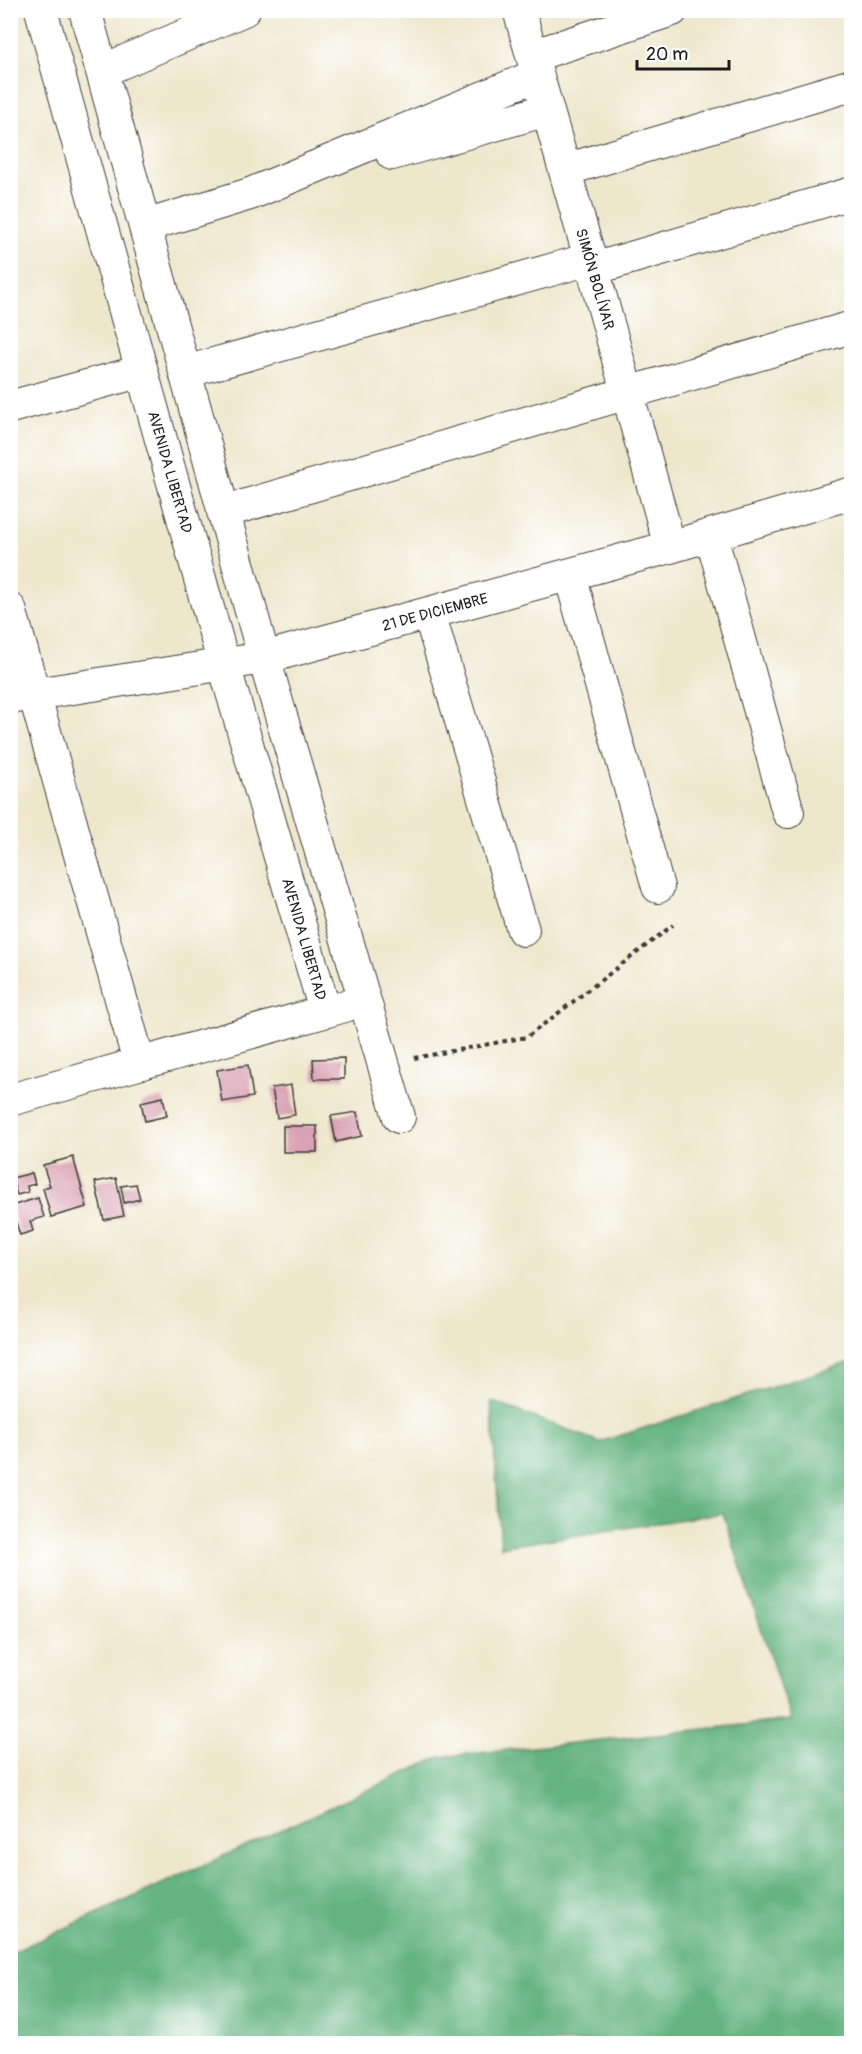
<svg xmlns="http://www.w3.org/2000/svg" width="862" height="2054" font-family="Pangolin,sans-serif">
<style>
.forest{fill:#65b480;stroke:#40684e;stroke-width:1.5}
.building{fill:#d9a0b3}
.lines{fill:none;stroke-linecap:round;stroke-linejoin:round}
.minor-casing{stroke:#3c3a36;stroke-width:34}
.path{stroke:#3c3a36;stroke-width:4;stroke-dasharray:4.5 4.5;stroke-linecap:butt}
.minor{stroke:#fff;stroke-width:32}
.labels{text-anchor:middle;stroke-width:6;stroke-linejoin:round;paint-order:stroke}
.street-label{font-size:15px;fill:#1c1c1c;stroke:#fff}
</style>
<rect width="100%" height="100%" fill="#fff"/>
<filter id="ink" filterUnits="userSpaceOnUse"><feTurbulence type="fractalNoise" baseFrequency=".0167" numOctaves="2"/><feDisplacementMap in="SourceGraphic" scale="12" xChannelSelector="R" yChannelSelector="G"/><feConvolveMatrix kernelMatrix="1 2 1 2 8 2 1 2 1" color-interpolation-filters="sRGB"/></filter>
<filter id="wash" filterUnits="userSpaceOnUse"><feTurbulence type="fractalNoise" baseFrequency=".008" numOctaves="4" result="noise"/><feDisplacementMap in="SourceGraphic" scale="24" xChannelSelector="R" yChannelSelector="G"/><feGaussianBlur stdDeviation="1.35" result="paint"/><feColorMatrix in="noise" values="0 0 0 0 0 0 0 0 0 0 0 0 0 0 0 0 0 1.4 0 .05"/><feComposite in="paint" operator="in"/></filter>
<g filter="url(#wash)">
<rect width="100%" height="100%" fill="#eee7cc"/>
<path class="forest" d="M 851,1362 L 851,2043 L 11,2043 L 11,1953 L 440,1757 L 791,1720 L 723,1513 L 501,1547 L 491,1401 L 600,1442 Z"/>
<g id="blocks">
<path class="building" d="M 344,1058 L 344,1079 L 314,1079 L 313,1059 Z
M 248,1065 L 253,1097 L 222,1102 L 217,1070 Z
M 291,1085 L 295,1115 L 277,1118 L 272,1088 Z
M 163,1097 L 167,1116 L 145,1121 L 141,1102 Z
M 357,1112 L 362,1136 L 336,1142 L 331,1116 Z
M 283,1126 L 317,1126 L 317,1152 L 283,1152 Z
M 73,1157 L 87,1207 L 51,1217 L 43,1188 L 50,1186 L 43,1165 Z
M 32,1173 L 35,1184 L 27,1186 L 28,1192 L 17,1195 L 12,1178 Z
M 116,1178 L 124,1216 L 104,1220 L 95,1182 Z
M 136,1184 L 140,1199 L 124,1203 L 121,1186 Z
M 38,1198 L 44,1217 L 30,1221 L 33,1231 L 20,1235 L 11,1206 Z"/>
</g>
</g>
<g filter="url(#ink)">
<use href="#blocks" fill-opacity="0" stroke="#3c3a36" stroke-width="1.5"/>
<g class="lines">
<defs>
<path id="minor" d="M 41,10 L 224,665 L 325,1011
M 85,10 L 264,658 L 399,1117
M 519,10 L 593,269 L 670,547
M 532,56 L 672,10
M 102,71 L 244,10
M 392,154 L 547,110
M 565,170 L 852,85
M 145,226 L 250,194 L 537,75
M 593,269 L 852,193
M 185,372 L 590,259
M 10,407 L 142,371
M 223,512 L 852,327
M 711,535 L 788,812
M 570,575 L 658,887
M 10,609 L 139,1062
M 429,613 L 523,930
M 10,698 L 264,658 L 670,547 L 852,493
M 10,1100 L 345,1006"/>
</defs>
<use href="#minor" class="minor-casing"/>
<path class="path" d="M 414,1058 L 527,1037 L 673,925"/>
<use href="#minor" class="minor"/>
</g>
</g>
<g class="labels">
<g class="street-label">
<text transform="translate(595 279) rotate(74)" y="5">SIMÓN BOLÍVAR</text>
<text transform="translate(170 472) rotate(74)" y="5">AVENIDA LIBERTAD</text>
<text transform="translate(435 612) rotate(-15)" y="5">21 DE DICIEMBRE</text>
<text transform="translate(304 939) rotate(74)" y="5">AVENIDA LIBERTAD</text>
</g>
</g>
<rect width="862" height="2054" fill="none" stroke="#fff" stroke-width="36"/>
<path d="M637 60v9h92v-9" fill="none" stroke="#1c1c1c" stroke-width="3"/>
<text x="646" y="60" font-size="18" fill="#1c1c1c" stroke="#ffffff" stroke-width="4.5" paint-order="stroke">20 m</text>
</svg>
